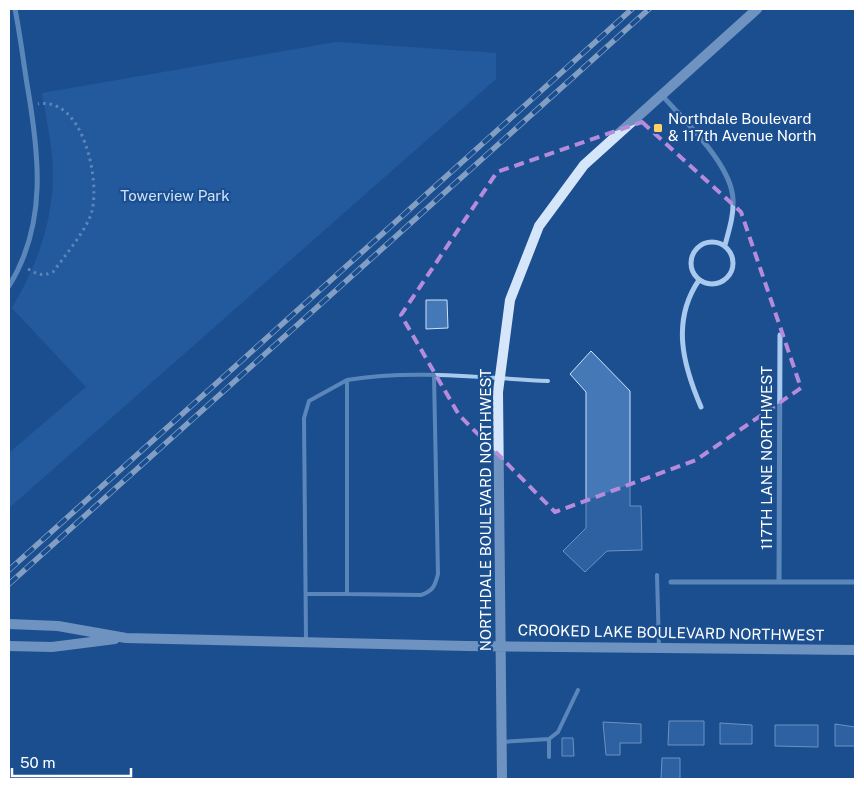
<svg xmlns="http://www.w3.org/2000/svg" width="864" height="788" font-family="'Public Sans',sans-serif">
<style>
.green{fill:#2e69ad}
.building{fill:#4478b7;stroke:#cfe3fa}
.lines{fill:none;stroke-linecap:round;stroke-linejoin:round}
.path{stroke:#a9c9ee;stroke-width:3;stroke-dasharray:2.5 4;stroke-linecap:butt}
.lane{stroke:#a9c9ee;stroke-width:4}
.street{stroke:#a9c9ee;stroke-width:5}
.secondary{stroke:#d6e6fa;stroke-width:10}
.rail-casing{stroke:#fff;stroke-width:5.5}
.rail{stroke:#1b4f8f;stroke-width:4;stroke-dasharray:11;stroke-linecap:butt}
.marked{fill:none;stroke:#b68bdc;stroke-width:4;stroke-dasharray:10 6;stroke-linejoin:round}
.poi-dot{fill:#ffd166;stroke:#1b4f8f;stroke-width:2}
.labels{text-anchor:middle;stroke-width:4.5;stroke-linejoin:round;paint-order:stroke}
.poi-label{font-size:15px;fill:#fff;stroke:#1b4f8f;text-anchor:start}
.park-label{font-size:15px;fill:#cfe3fa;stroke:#1b4f8f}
.street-label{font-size:15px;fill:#fff;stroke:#1b4f8f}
</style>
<rect width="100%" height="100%" fill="#1b4f8f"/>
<path class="green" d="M 336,42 L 496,53 L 496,79 L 9,508 L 9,453 L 86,387 L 12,308 C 37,266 53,222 53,173 C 53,146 46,119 42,93 Z"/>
<path class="building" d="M 426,300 L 447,300 L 448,328 L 426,329 Z
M 591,351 L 630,391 L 630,506 L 641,506 L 642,550 L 607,551 L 585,572 L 563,551 L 586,528 L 586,392 L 570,374 Z
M 669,721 L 704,721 L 704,745 L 668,745 Z
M 603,722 L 641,724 L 641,743 L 620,743 L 620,755 L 606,755 Z
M 720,723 L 752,725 L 752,744 L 720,744 Z
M 835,724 L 855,727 L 855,746 L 835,746 Z
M 775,725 L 818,725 L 818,747 L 775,746 Z
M 562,738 L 573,738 L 574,756 L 562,756 Z
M 662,758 L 680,758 L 680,779 L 661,779 Z"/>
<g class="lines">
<path class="path" d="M 28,269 C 37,274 42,277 53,272 C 64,257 88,228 92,211 C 100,179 83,96 38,104"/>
<path class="lane" d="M 434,376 L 438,574 C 435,586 433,591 421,595 L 347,594 L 347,380 C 413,369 482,378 548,381
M 657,575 L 659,648
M 307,594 L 347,594
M 306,640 L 304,418 L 309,401 L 347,380
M 549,739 L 549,757
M 502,742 L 549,739 L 558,732 L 578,690"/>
<path class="street" d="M 661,94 C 684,121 731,163 733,199 C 734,215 729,230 725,245
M691 263a21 21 0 1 1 42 0a21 21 0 1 1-42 0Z
M 699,280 C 671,321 683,365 701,407
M 9,286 C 48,223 39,153 27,84 C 23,59 20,34 15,9
M 671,582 L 855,582
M 779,582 L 780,335"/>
<path class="secondary" d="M 9,624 L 58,626 L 126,638 L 467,646 L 855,650
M 9,646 L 52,647 L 115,639
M 502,779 L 498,392 L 510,300 L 539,226 L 584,165 L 757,9"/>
<defs>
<path id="rail" d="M 9,570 L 632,9
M 9,584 L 649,9"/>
</defs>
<use href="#rail" class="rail-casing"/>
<use href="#rail" class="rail"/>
</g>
<path d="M0 0H864V788H0ZM 642,122 L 741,212 L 801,388 L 696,460 L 555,512 L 459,415 L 401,315 L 497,172 Z" fill="#1b4f8f" fill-opacity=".55" fill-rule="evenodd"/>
<path class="marked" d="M 642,122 L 741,212 L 801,388 L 696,460 L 555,512 L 459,415 L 401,315 L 497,172 Z"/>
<rect class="poi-dot" x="653" y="123" width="10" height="10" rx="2.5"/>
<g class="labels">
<g class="poi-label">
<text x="668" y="124">Northdale Boulevard<tspan x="668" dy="17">&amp; 117th Avenue North</tspan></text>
</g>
<g class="park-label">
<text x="175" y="201">Towerview Park</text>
</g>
<g class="street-label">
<text transform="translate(767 458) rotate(-90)" y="5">117TH LANE NORTHWEST</text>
<text transform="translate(486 510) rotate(-90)" y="5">NORTHDALE BOULEVARD NORTHWEST</text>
<text transform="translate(671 633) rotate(1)" y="5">CROOKED LAKE BOULEVARD NORTHWEST</text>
</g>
</g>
<rect width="864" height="788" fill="none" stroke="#ffffff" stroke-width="20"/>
<path d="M12 768v8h119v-8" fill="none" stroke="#ffffff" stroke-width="2.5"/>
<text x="20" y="768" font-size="15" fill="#ffffff" stroke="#1b4f8f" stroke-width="4" paint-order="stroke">50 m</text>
</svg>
